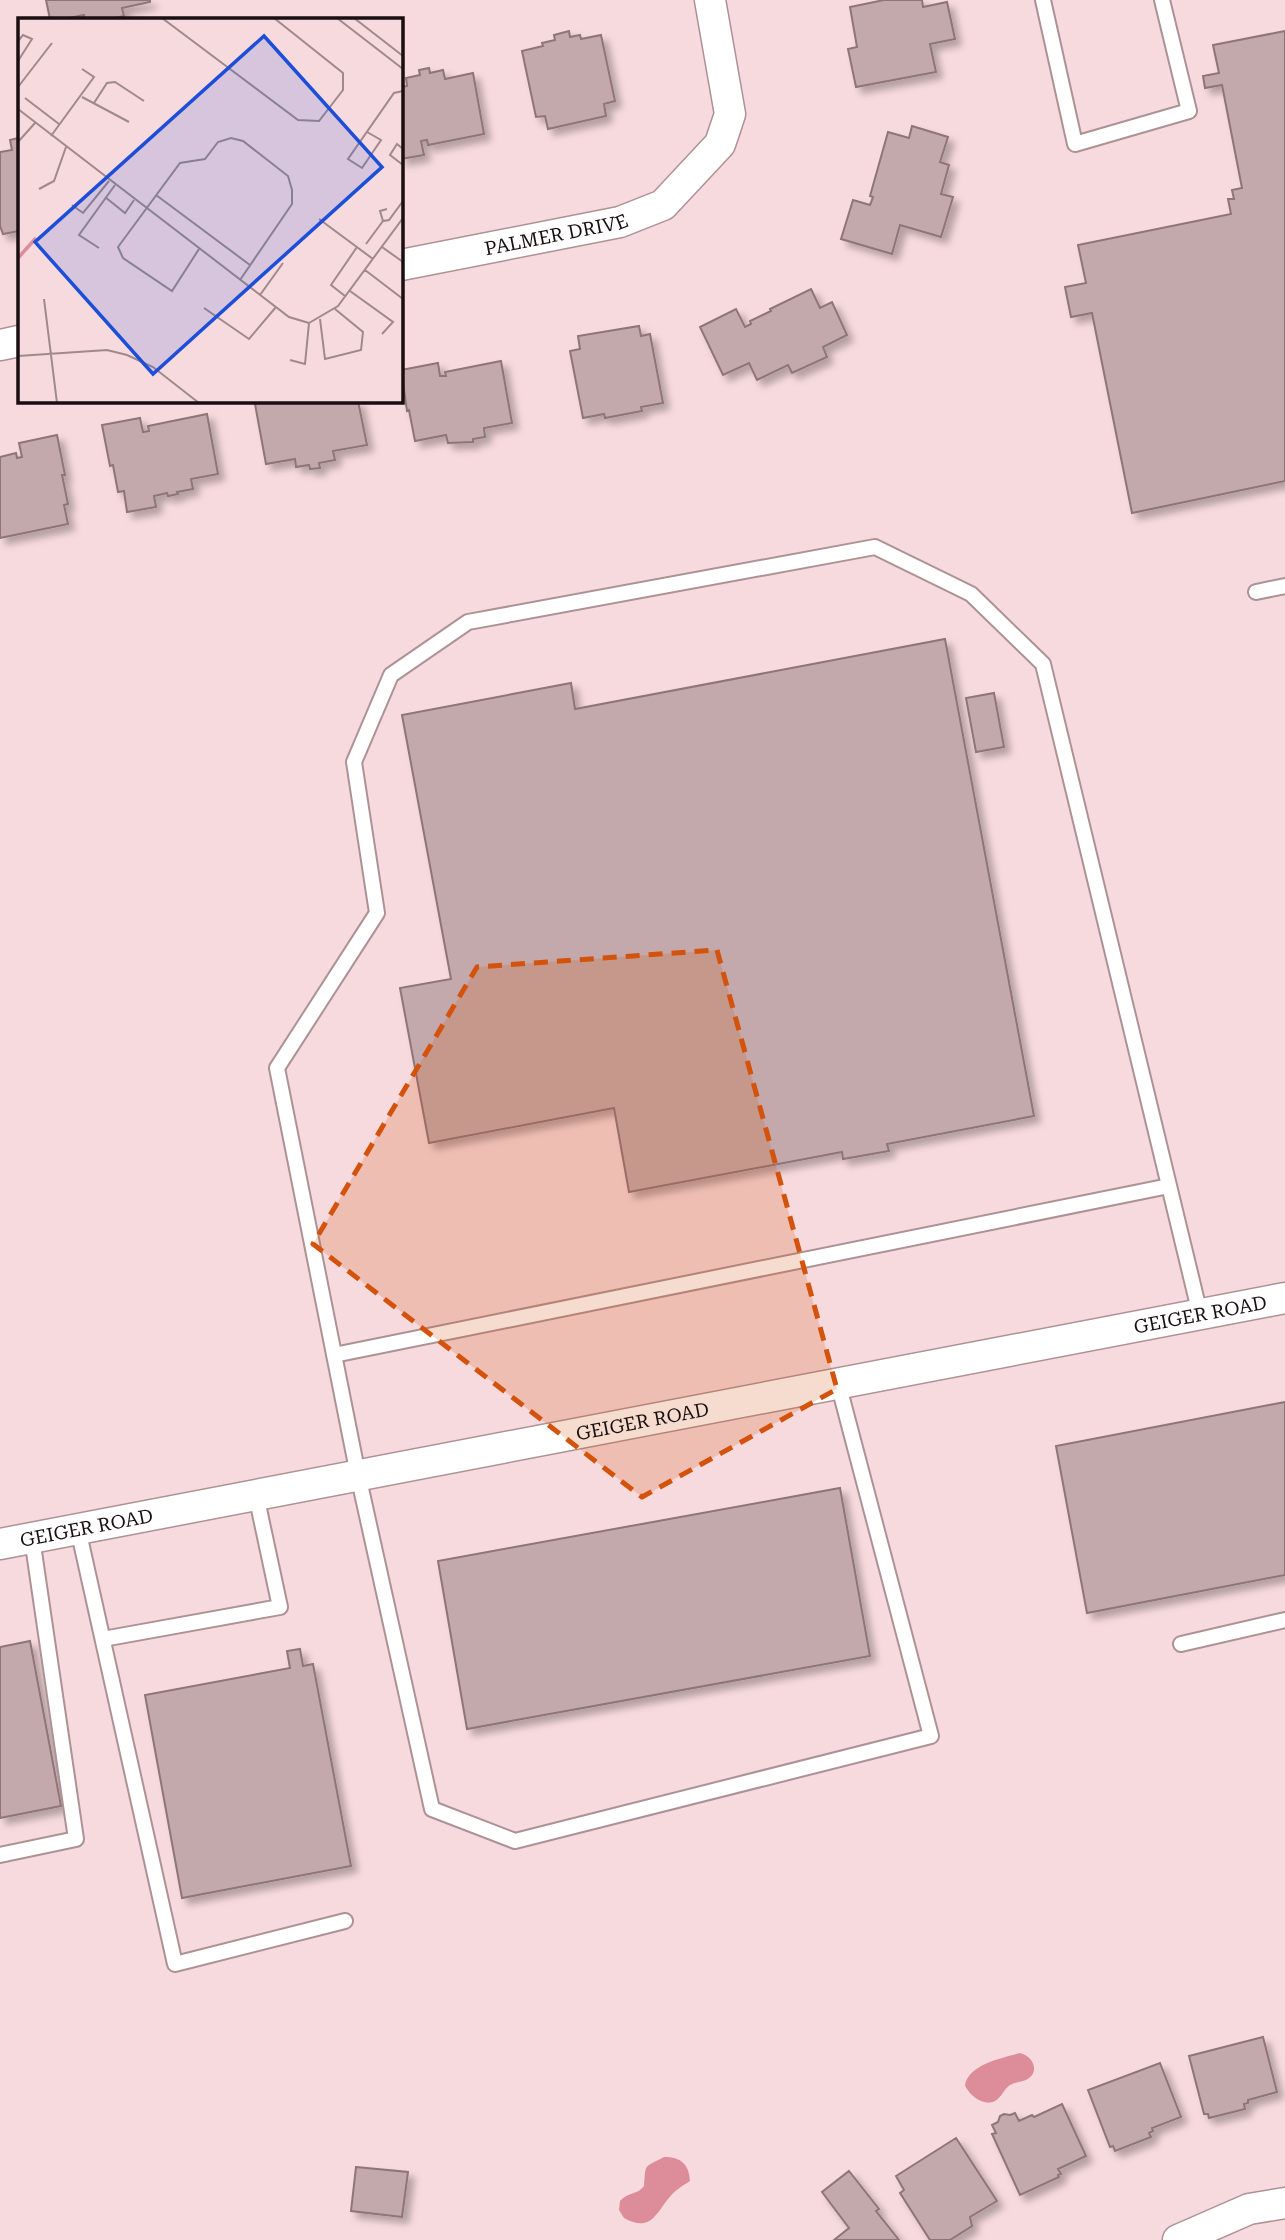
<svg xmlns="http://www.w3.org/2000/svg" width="1285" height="2240" font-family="'Roboto Serif',serif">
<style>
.water{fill:#dd8c99}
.building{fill:#c4a9ac;stroke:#8e7578;stroke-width:2;filter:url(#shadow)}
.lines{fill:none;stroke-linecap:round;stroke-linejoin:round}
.lane-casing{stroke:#ad9295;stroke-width:18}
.street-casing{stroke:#ad9295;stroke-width:33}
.lane{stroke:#fff;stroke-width:14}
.street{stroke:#fff;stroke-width:30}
.marked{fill:#d3520c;fill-opacity:0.2;stroke:#d3520c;stroke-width:5;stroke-dasharray:14 9;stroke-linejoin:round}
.labels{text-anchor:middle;stroke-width:5;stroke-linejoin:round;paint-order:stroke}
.street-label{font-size:19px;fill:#190f10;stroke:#fcebed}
.inset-river{fill:none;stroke:#dd8c99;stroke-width:3.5}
.inset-road{fill:none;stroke:#9e898b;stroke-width:2}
.view{fill:#1d4ed8;fill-opacity:0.15;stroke:#1d4ed8;stroke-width:3.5}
.inset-edge{fill:none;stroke:#190f10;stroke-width:3.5}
</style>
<defs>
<filter id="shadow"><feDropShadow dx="6" dy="6" stdDeviation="3.5" flood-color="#0004"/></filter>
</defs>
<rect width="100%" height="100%" fill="#f7dadd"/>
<path class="water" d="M 1020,2053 C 1033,2056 1041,2072 1026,2080 C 1021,2082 1015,2082 1010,2085 C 1004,2089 1001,2098 995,2101 C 983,2107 968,2094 965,2085 C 969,2064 1003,2058 1020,2053 Z
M 664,2157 C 681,2157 689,2164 690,2181 C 682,2186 674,2191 668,2199 C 655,2216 649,2232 624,2218 L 619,2210 L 620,2201 C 627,2192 638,2195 644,2186 C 646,2163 643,2168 664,2157 Z"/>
<path class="building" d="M 46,0 L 150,0 L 150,2 L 122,8 L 124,16 L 111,19 L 85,19 L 84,15 L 64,19 L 50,19 Z
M 884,0 L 922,0 L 923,7 L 947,2 L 955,39 L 930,44 L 936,72 L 856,87 L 848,49 L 857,47 L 850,7 Z
M 569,31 L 570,37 L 580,35 L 581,39 L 601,35 L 615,101 L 604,104 L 606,116 L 548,129 L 545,116 L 536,117 L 522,51 L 543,46 L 542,43 L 555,40 L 554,35 Z
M 1285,31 L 1285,481 L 1132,513 L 1092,313 L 1071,317 L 1065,287 L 1086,283 L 1078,245 L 1231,214 L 1228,199 L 1234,199 L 1232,190 L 1242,188 L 1222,85 L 1205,88 L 1203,76 L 1219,73 L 1213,45 Z
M 429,68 L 430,73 L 443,70 L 445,79 L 473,73 L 484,134 L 428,145 L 427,140 L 421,141 L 424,155 L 401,159 L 401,87 L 407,86 L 406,78 L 420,75 L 419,70 Z
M 912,126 L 948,137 L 940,162 L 949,165 L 941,194 L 953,197 L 941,237 L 900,225 L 892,254 L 841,239 L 853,200 L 870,205 L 873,197 L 870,196 L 888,132 L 909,138 Z
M 18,138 L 19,231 L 3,234 L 0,226 L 0,152 L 12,150 L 10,140 Z
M 811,289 L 820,308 L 832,302 L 847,335 L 823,347 L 827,357 L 792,373 L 788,365 L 757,380 L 749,363 L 723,375 L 700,327 L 736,309 L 745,327 L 751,324 L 750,321 L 771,311 L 770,309 Z
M 639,326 L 641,336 L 650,334 L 663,403 L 641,407 L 642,411 L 605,418 L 604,414 L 583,418 L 570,351 L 580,349 L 578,336 Z
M 501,361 L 512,423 L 484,428 L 485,437 L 473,439 L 473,442 L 448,443 L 446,435 L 415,441 L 409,410 L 407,411 L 401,370 L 438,363 L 440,376 L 446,376 L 445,372 Z
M 272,401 L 358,401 L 367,445 L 333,451 L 335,460 L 319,463 L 320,468 L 310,469 L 309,465 L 296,467 L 295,459 L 266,464 L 255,404 Z
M 207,414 L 218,474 L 191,479 L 193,489 L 177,492 L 178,494 L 168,496 L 167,493 L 154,496 L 156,507 L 127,512 L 124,491 L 118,492 L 113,465 L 110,466 L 102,425 L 140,418 L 143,432 L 149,431 L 148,426 Z
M 57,435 L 65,475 L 62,475 L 68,504 L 64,505 L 68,524 L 0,538 L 0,457 L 16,453 L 17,458 L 22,457 L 19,443 Z
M 945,639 L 1034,1116 L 887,1144 L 889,1151 L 843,1159 L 842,1152 L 629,1192 L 614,1108 L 429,1143 L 400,988 L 451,979 L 402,715 L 571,683 L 575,709 Z
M 994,693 L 1004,747 L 976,752 L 966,698 Z
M 1285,1402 L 1285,1575 L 1087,1613 L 1056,1446 Z
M 840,1488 L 870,1656 L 467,1729 L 438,1561 Z
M 30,1641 L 61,1806 L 0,1818 L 0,1647 Z
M 300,1649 L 303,1666 L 313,1664 L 351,1866 L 182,1898 L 145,1695 L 290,1668 L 287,1651 Z
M 1263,2037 L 1277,2092 L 1248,2100 L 1248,2103 L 1244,2104 L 1245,2109 L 1209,2118 L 1208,2114 L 1204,2114 L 1189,2056 Z
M 1160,2063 L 1181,2117 L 1152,2128 L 1153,2131 L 1149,2133 L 1151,2137 L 1115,2151 L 1113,2146 L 1110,2147 L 1088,2090 Z
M 1062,2104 L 1086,2156 L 1058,2169 L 1061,2174 L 1058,2175 L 1059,2177 L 1020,2195 L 992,2134 L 996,2133 L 992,2125 L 998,2122 L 1000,2116 L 1004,2114 L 1010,2115 L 1015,2113 L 1019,2121 L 1032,2115 L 1034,2117 Z
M 956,2138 L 997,2201 L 970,2217 L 972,2226 L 950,2240 L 930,2240 L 900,2193 L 904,2190 L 896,2176 Z
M 356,2167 L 408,2172 L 402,2217 L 351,2211 Z
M 849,2171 L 879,2209 L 876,2211 L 899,2240 L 834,2240 L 849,2228 L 822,2192 Z"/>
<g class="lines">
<defs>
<path id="lane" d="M 1043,0 L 1075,144 L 1189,111 L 1162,0
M 1256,592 L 1285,586
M 334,1355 L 1169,1186
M 838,1383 L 931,1736 L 515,1841 L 432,1809 L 358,1475 L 277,1068 L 377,913 L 354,762 L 391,675 L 468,622 L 875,547 L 971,594 L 1043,664 L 1200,1314
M 78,1529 L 175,1964 L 345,1921
M 103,1639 L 280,1607 L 256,1495
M 1181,1644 L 1285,1620
M 0,1855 L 76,1839 L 32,1538"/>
<g id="street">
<path id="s1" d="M 401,265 L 620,222 L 663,205 L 720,144 L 730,114 L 710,0"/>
<path d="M 0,345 L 19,341"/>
<path id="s2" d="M 0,1544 L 1285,1298"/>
<path d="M 1178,2240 L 1249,2209 L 1285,2203"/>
</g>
</defs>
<use href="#lane" class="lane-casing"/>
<use href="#street" class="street-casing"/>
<use href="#lane" class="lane"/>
<use href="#street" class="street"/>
</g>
<path class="marked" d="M 717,950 L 837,1389 L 642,1497 L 313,1244 L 477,967 Z"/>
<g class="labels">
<g class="street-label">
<text dy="7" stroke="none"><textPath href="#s1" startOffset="158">PALMER DRIVE</textPath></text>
<text dy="7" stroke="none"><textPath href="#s2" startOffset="1222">GEIGER ROAD</textPath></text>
<text dy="7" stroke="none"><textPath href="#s2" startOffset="654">GEIGER ROAD</textPath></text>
<text dy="7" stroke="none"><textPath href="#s2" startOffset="88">GEIGER ROAD</textPath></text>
</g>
</g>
<g transform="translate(18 18)">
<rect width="385" height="385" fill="#f7dadd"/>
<path class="inset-river" d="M 0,240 L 18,220"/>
<path class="inset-road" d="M 144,0 L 280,102 L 301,103 L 325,72 L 325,55 L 256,0M 319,0 L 385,51M 336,0 L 385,38M 0,23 L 5,17 L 14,21 L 0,43M 0,69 L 34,25M 64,79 L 111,104M 7,80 L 41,106M 76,85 L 89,65 L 97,64 L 126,83M 0,91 L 271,299 L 291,305M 349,114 L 363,122 L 344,150 L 330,141 L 376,75 L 385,73M 33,118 L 76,59 L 64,51M 0,124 L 17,105M 385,131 L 379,126 L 372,137 L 385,147M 21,171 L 36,163 L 48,129M 138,177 L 232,247M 87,179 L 107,195 L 116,182M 54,187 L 65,195 L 91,163M 369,191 L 362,193 L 365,203 L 371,202 L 385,183M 301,201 L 355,241M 348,226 L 365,203M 364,229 L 385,244M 81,230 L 61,217 L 97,167M 181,231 L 154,273 L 105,240 L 100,229 L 162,145 L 187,141 L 200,124 L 213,120 L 225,123 L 270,158 L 274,172 L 274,186 L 222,262M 347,252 L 385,281M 332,273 L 375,304 L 364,316M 242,277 L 265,245M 327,278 L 313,267 L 339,229M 26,281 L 39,385M 186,290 L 231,321 L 258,289M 302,301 L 307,341 L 343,332 L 345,314 L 317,291M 291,305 L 320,288 L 385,200M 0,338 L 89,332 L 109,337 L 135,349 L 181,385M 272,342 L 287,346 L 291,305"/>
<path class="view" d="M 246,18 L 364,149 L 135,356 L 17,224 Z"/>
<rect width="385" height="385" class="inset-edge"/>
</g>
</svg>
